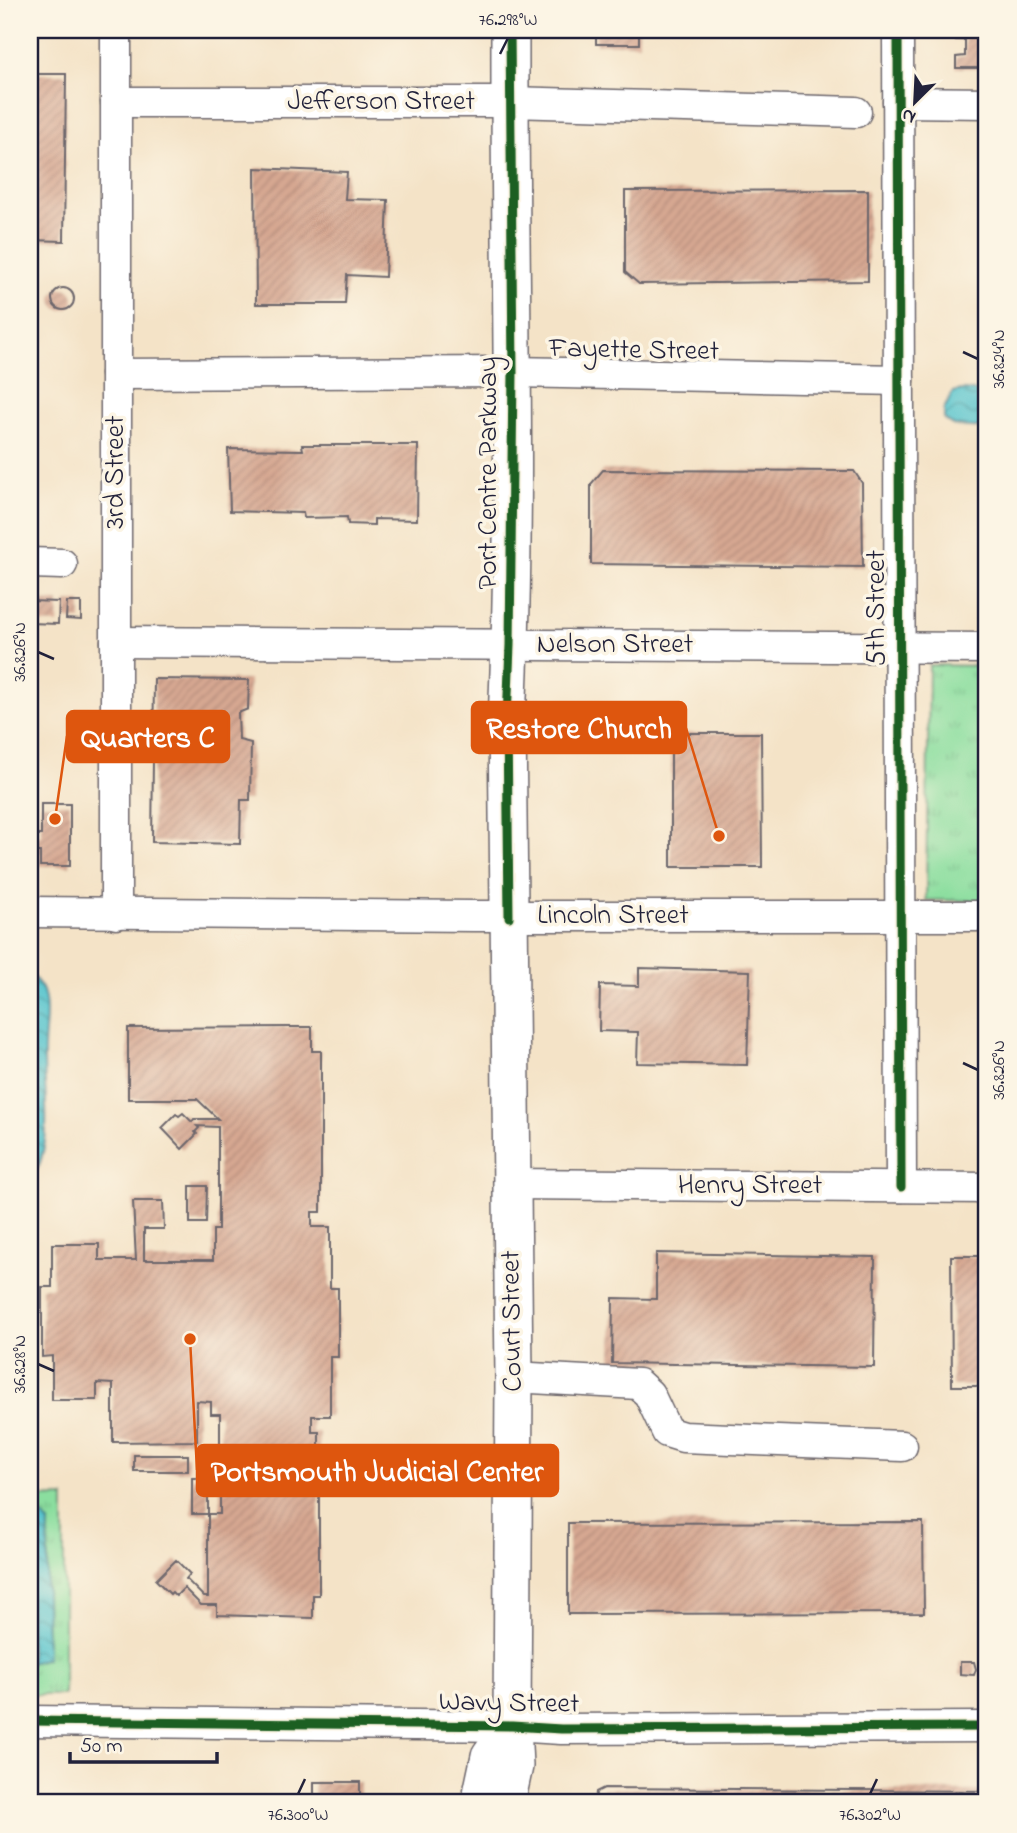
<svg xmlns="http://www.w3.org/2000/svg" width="1017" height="1833" font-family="'Indie Flower',sans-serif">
<defs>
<pattern id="grass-tufts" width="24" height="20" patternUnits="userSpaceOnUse" patternTransform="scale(1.75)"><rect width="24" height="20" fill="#8bde9f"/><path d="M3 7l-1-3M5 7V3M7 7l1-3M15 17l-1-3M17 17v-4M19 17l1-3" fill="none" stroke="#78be8a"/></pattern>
<pattern id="water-waves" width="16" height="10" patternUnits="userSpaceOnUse" patternTransform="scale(1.75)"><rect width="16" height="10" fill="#58c5ce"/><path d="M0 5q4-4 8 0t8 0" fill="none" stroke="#48a0a8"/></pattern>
<pattern id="building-hatch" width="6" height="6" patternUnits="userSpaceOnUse" patternTransform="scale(1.75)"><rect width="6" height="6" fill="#d6a791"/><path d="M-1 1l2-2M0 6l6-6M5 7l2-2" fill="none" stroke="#b78f7e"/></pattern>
</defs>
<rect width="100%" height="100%" fill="#fcf5e5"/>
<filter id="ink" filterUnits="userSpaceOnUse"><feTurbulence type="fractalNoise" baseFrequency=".0143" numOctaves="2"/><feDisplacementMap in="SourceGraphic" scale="14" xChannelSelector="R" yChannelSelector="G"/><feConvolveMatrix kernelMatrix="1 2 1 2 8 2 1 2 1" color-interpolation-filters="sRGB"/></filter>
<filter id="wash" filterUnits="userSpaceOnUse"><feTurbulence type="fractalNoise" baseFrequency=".00686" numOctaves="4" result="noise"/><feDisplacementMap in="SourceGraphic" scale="28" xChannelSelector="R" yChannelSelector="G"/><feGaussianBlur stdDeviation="1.57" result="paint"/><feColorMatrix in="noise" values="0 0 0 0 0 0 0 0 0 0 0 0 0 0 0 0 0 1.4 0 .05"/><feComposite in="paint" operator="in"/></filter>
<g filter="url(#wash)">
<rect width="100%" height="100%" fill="#f4e3c7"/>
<!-- grass -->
<g fill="url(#grass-tufts)" stroke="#56806d" stroke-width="2">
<polygon points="929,665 987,666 987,901 926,900"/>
<polygon points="64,1497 64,1695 30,1695 30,1663 47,1658 46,1595 49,1523 43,1516 30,1515 30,1498"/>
</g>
<!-- water -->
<g fill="url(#water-waves)" stroke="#3d7484" stroke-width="2">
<polygon points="963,390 987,393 987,428 955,426 944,419 944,409 953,392"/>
<path d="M30,974C34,978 41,985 43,991C49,1010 44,1030 44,1050C43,1091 56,1146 30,1182Z"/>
<polygon points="30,1515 43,1516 49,1523 46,1595 47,1658 30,1663"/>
</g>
<g id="blocks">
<!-- building -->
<g fill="url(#building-hatch)">
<rect x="596" y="30" width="43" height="14"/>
<polygon points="953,30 987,30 987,58 983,58 983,68 956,68 956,57 965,56 965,40 953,40"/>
<polygon points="30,74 66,74 64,241 30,240"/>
<polygon points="255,168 347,172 345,199 388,200 385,277 347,275 345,304 256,304"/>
<polygon points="868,190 868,281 639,284 625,272 625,191"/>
<circle cx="63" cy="299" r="11"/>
<polygon points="302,445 418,445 417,520 374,519 374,525 348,524 347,517 304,518 303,513 230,511 228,449 303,450"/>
<polygon points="603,470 854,471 862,483 863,567 591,564 591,484"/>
<polygon points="30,601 59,602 58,624 30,623"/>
<polygon points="67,602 81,602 81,620 66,619"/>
<polygon points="154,679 249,680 248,709 238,713 239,740 251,743 250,800 241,800 240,844 152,842"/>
<polygon points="671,733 761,733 762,867 671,867"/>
<polygon points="41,804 70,804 70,866 40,866 40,852 30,852 30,835 41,835"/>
<polygon points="639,968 750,971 747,1065 637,1063 638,1032 599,1031 600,985 639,986"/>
<polygon points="291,1027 312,1027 312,1051 321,1051 321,1212 312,1212 312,1227 330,1227 330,1288 338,1288 338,1357 330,1357 330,1416 312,1416 312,1432 319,1432 319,1595 313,1595 313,1618 217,1615 217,1605 201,1605 184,1588 176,1596 172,1592 170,1594 156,1580 176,1560 190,1574 186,1579 204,1597 208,1597 208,1514 220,1514 220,1414 211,1414 211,1402 197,1401 197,1441 113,1442 113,1384 97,1383 97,1400 52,1400 52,1356 42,1357 42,1287 52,1287 52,1244 99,1244 99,1260 136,1260 133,1201 163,1201 164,1229 144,1229 144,1260 213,1260 213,1230 218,1230 218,1127 197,1126 199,1128 195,1132 197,1134 182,1149 162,1128 176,1114 179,1116 183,1113 192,1122 194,1119 218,1119 197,1099 128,1099 128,1028"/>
<polygon points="190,1186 207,1186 206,1223 190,1223"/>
<polygon points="656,1253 875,1257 874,1367 612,1363 613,1298 656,1299"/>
<polygon points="951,1256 987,1256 987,1386 952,1386"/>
<rect x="134" y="1455" width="54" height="16"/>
<rect x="192" y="1478" width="16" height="36"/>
<polygon points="923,1522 924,1613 568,1614 568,1523"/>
<polygon points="960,1662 974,1662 976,1669 974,1675 960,1674"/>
<rect x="314" y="1782" width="46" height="21"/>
<polygon points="604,1788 987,1791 987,1803 595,1803 596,1792"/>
<rect x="138" y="1798" width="29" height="5"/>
</g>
</g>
</g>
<g filter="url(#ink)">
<use href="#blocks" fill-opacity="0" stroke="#6c666c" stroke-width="2"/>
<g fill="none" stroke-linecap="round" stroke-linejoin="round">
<!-- minor casing -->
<g stroke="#6c666c" stroke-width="33">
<g id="minor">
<polyline points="116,30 116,914"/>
<polyline points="898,30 901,1187"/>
<polyline points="116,102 510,102 856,112"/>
<polyline points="898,102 987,103"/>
<polyline points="116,374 513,372 899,380"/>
<polyline points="30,563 62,564"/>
<polyline points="116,642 987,648"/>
<polyline points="30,912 474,916 987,916"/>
<polyline points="512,1184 987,1188"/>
<polyline points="514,1377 638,1384 649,1394 667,1432 683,1437 902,1446"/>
<polyline points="30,1721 512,1726 561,1729 987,1727"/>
</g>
</g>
<!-- major casing -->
<g stroke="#6c666c" stroke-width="40">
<g id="major">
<polyline points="480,1803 490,1756 495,1749"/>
<path d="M506,1803L514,1766L512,1726L514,1377L507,720C518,490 509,260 510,30"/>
</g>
</g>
<!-- minor -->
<use href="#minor" stroke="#fff" stroke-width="30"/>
<!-- major -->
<use href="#major" stroke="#fff" stroke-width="37"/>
<!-- cycleway casing -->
<g stroke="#fcf5e5" stroke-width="13">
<g id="cycleway">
<polyline points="898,30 901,1187"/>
<polyline points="509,917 507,720 510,645 513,372 510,30"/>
<polyline points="30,1721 512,1726 561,1729 987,1727"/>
</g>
</g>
<!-- cycleway -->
<use href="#cycleway" stroke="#1b5e20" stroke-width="9"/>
</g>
</g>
<!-- ticks -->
<path fill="none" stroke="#22223b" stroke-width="2.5" d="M500,54L508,38M963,352L978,359M38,652L54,659M963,1063L978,1070M38,1364L54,1371M298,1794L305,1779M870,1794L877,1779"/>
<g text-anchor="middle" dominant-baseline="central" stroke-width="7" stroke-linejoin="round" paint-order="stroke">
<!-- street labels -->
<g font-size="28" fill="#22223b" stroke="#fcf5e5">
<text x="381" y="102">Jefferson Street</text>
<text transform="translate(634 351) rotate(1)">Fayette Street</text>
<text transform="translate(116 472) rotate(-90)">3rd Street</text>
<text transform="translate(489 473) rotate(-90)">Port Centre Parkway</text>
<text transform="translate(877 608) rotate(-90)">5th Street</text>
<text x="615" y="645">Nelson Street</text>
<text x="613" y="916">Lincoln Street</text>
<text x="750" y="1186">Henry Street</text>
<text transform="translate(513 1321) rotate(-91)">Court Street</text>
<text transform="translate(509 1704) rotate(1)">Wavy Street</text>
</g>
</g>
<!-- callouts -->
<path fill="none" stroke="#de560e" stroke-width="2.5" d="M719 836L686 728M55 819L67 736M190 1339L197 1470"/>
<g fill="#de560e" stroke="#fcf5e5" stroke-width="2.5">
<circle cx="719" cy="836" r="7"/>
<circle cx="55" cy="819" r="7"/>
<circle cx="190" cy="1339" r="7"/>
</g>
<g fill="#de560e" stroke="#de560e" stroke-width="2.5">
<rect x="472" y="702" width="214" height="51" rx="7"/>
<rect x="67" y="711" width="162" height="51" rx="7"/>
<rect x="197" y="1445" width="361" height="51" rx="7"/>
</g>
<g font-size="30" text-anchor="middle" font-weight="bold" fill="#fff">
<text x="579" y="738">Restore Church</text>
<text x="148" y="747">Quarters C</text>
<text x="377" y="1481">Portsmouth Judicial Center</text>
</g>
<!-- margin -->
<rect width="1017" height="1833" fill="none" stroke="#fcf5e5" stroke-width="77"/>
<!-- north arrow -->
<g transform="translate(915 102) rotate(204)" stroke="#fcf5e5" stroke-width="5" paint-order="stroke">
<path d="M0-5L12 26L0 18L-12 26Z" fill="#22223b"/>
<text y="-10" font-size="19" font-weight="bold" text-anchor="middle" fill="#22223b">N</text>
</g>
<!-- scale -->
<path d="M70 1752v10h147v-10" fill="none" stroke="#22223b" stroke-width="3.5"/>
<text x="80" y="1752" font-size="21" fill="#22223b" stroke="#fcf5e5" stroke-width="5" paint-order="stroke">50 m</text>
<rect x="38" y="38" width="940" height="1756" fill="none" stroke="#22223b" stroke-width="2.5"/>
<g font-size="18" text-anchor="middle" fill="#22223b">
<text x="508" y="25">76.298°W</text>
<text transform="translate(998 359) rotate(-90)" y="6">36.824°N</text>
<text transform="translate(19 652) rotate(-90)" y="6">36.826°N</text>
<text transform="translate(998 1070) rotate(-90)" y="6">36.826°N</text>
<text transform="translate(19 1364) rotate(-90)" y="6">36.828°N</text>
<text x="298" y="1820">76.300°W</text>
<text x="870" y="1820">76.302°W</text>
</g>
</svg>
